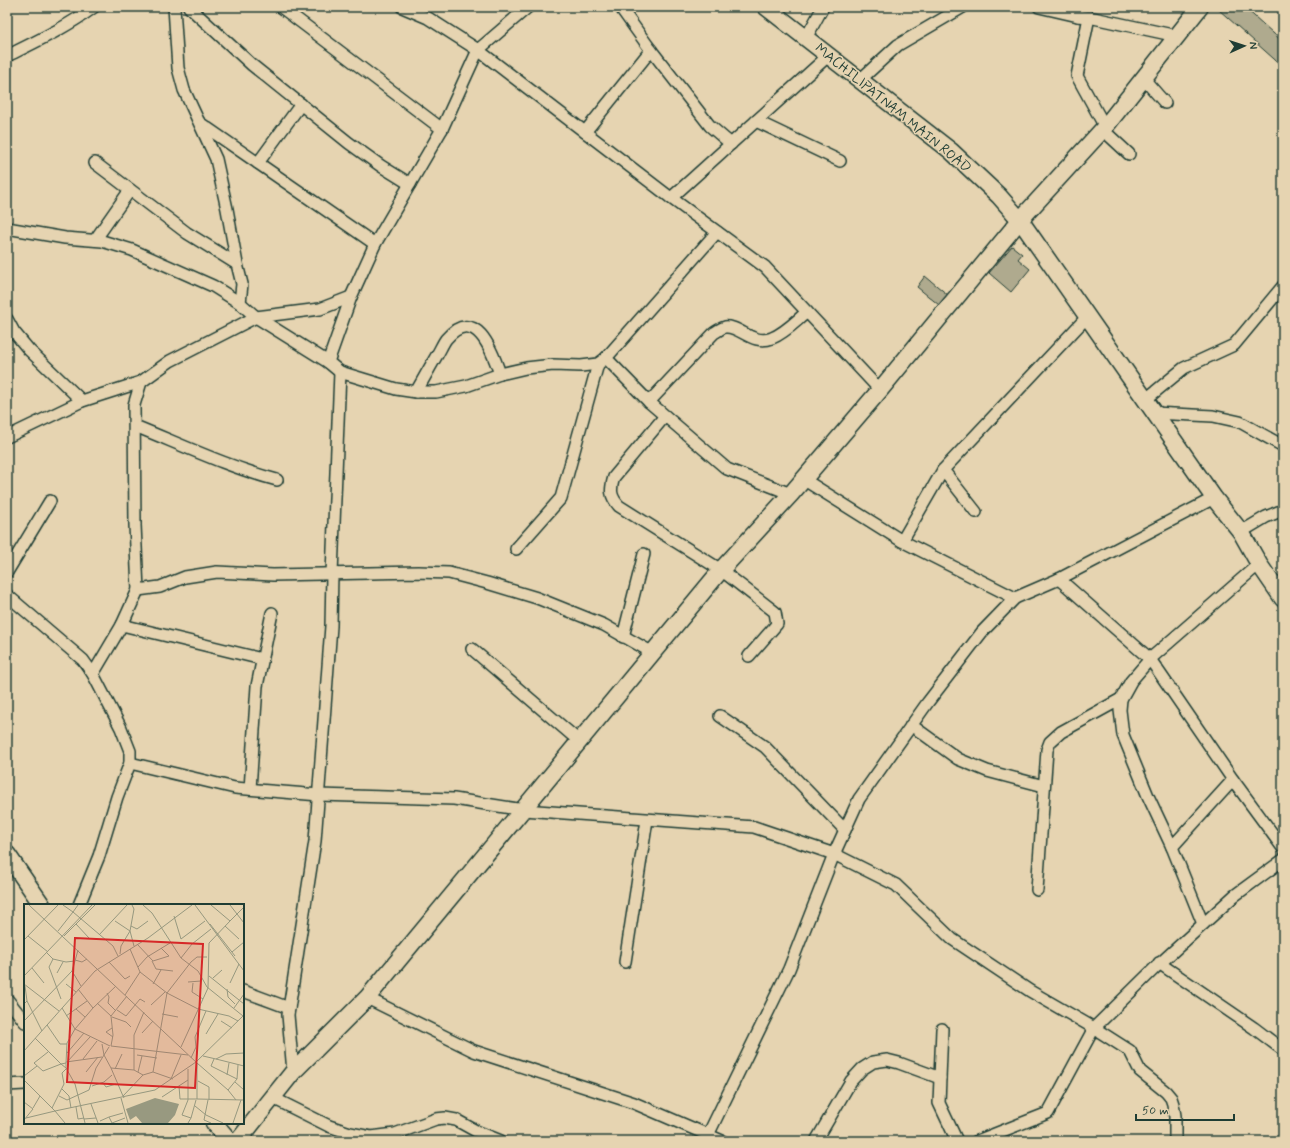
<svg xmlns="http://www.w3.org/2000/svg" width="1290" height="1148" font-family="Mynerve,sans-serif">
<rect width="100%" height="100%" fill="#e6d4b1"/>
<filter id="ink" filterUnits="userSpaceOnUse"><feTurbulence type="fractalNoise" baseFrequency=".025" numOctaves="2"/><feDisplacementMap in="SourceGraphic" scale="8" xChannelSelector="R" yChannelSelector="G"/><feConvolveMatrix kernelMatrix="1 2 1 2 8 2 1 2 1" color-interpolation-filters="sRGB"/></filter>
<g filter="url(#ink)">
<!-- building -->
<g fill="#afaa8e" stroke="#1f3d34">
<polygon points="1219,7 1244,7 1283,42 1283,67 1218,9"/>
<polygon points="1012,246 1022,254 1018,259 1030,269 1011,292 989,273"/>
<polygon points="925,276 948,295 939,305 917,287"/>
</g>
<g fill="none" stroke-linecap="round" stroke-linejoin="round">
<!-- street casing -->
<g stroke="#1f3d34" stroke-width="14">
<g id="street">
<polyline points="174,7 178,68 184,90 216,159 227,209 237,264 242,284 240,303"/>
<polyline points="189,7 252,65 349,143 381,166 410,184"/>
<polyline points="281,7 442,129"/>
<polyline points="528,7 478,50 671,198"/>
<polyline points="620,7 648,46 710,126 731,144"/>
<polyline points="1039,7 1078,16"/>
<polyline points="1076,7 1078,16 1089,17 1177,36"/>
<polyline points="1089,17 1077,76 1105,127"/>
<polyline points="806,38 823,7"/>
<path d="M7,56C37,41 67,27 94,7"/>
<polyline points="828,56 671,198 765,267 880,390"/>
<polyline points="1143,78 1165,103"/>
<polyline points="860,80 898,45 963,7"/>
<polyline points="756,121 840,161"/>
<polyline points="200,123 375,244"/>
<polyline points="1102,129 1129,154"/>
<polyline points="585,132 651,50"/>
<polyline points="95,163 187,233 237,264"/>
<polyline points="258,163 301,104"/>
<polyline points="7,228 65,238 102,241 132,250 213,286 240,303 256,317 170,361 141,382 134,405 135,525 138,590 160,587 185,577 217,572 273,575 418,572 449,573 487,583 537,598 604,625 653,653"/>
<polyline points="717,232 606,358 649,402 727,469 791,494"/>
<polyline points="95,240 130,190"/>
<polyline points="7,319 14,332 29,350 82,401"/>
<polyline points="328,362 256,317 320,309 351,297"/>
<polyline points="340,372 328,362 351,297 375,244 442,129 478,50 428,18 402,7"/>
<path d="M416,392C423,380 430,367 437,355C440,350 443,343 446,339C475,305 492,350 500,374"/>
<polyline points="1145,400 1184,368 1234,345 1283,286"/>
<path d="M649,402L714,333C718,331 721,328 725,327C739,325 753,346 772,338C785,333 796,321 807,312"/>
<polyline points="1154,413 1213,416 1240,422 1283,446"/>
<path d="M665,416L614,477C610,490 610,496 619,506L721,570L775,612L777,624L749,656"/>
<path d="M135,426C182,445 228,467 277,480"/>
<polyline points="7,437 82,401 141,382"/>
<polyline points="803,479 902,541 1015,598"/>
<polyline points="976,512 943,470 1087,317"/>
<polyline points="1241,532 1266,517 1283,510"/>
<polyline points="902,541 943,470"/>
<polyline points="516,549 561,498 598,364"/>
<polyline points="7,572 50,501"/>
<polyline points="1059,579 1150,659 1233,780 1283,848"/>
<polyline points="7,595 83,660 93,674"/>
<polyline points="122,625 262,659"/>
<polyline points="623,637 644,554"/>
<polyline points="472,649 579,741"/>
<polyline points="720,716 765,747 845,830"/>
<polyline points="911,725 958,759 987,771 1044,786"/>
<polyline points="130,763 235,788 319,795 454,799 524,810 754,827 834,854 859,799 928,702 982,632 1015,598 1059,579 1214,498"/>
<polyline points="1233,780 1172,847 1148,796 1123,735 1120,710 1121,699 1131,681 1150,659 1259,564"/>
<polyline points="250,789 257,686 272,613"/>
<polyline points="1172,847 1203,924"/>
<polyline points="1037,890 1047,750 1050,742 1061,732 1121,699"/>
<polyline points="79,905 99,856 117,797 130,763 130,751 121,728 93,674 122,625 138,590"/>
<polyline points="625,962 647,820"/>
<polyline points="1159,963 1254,1028 1283,1050"/>
<polyline points="243,991 289,1008"/>
<polyline points="367,998 474,1051 634,1103 722,1141"/>
<polyline points="7,999 25,1022"/>
<polyline points="942,1029 939,1103 957,1141"/>
<polyline points="293,1072 288,1015 315,841 331,626 332,574 340,372 396,389 416,392 436,392 466,386 500,374 526,368 553,365 581,366 598,364 606,358"/>
<polyline points="7,1085 25,1084"/>
<polyline points="273,1098 329,1126 350,1133 371,1137 395,1134 436,1119 445,1118 456,1120 476,1131 501,1141"/>
<polyline points="707,1141 708,1135 789,969 834,854 896,885 952,939 1030,991 1094,1028 1130,1051 1140,1071 1166,1092 1171,1098 1173,1104 1175,1116 1175,1141"/>
<polyline points="816,1141 851,1081 862,1069 873,1062 887,1060 899,1063 940,1078"/>
<polyline points="977,1141 1048,1113 1094,1028 1155,968 1234,896 1283,860"/>
</g>
</g>
<!-- secondary casing -->
<g stroke="#1f3d34" stroke-width="19">
<g id="secondary">
<polyline points="766,7 951,151 999,196 1020,220 1214,498 1241,532 1259,564 1283,599"/>
<polyline points="7,854 42,905"/>
<polyline points="214,1123 230,1141"/>
<polyline points="238,1141 293,1072 367,998 721,570 791,494 880,390 1020,220 1105,127 1200,7"/>
</g>
</g>
<!-- street -->
<use href="#street" stroke="#e6d4b1" stroke-width="11"/>
<!-- secondary -->
<use href="#secondary" stroke="#e6d4b1" stroke-width="16"/>
</g>
</g>
<g text-anchor="middle" dominant-baseline="central" stroke-width="3" stroke-linejoin="round" paint-order="stroke">
<!-- street labels -->
<g font-size="14" fill="#1f3d34" stroke="#e6d4b1">
<text transform="translate(893 108) rotate(39)">MACHILIPATNAM MAIN ROAD</text>
</g>
</g>
<!-- overview -->
<g transform="translate(24 904)">
<rect width="220" height="220" fill="#e6d4b1"/>
<path d="M131,194L155,200L151,211L144,219H118L112,212L106,216L102,205Z" fill="#989980"/>
<path fill="none" stroke="#96987f" stroke-width="1" d="M5,1L173,159V195L220,196M39,1L49,8L54,1M119,1L128,9L157,54L174,67L183,83L219,112M171,1L220,67M187,1L206,17L220,3M206,1L220,19M150,12L157,35L181,17M91,17L106,27M52,20L65,34M186,20L211,52M107,22L113,25L124,17M201,22L215,35M34,27L49,8L89,42L94,52M106,27L110,5L108,1M75,31L103,1M4,32L24,48M40,32L71,1M0,36L34,1M113,40L129,57L145,52L137,44M106,45L116,68L143,89L129,168M208,48L220,38M23,49L29,55L42,58L51,57L54,46M96,50L97,42L106,27L110,42M183,53H173L167,58L143,89L174,105L205,112L214,117M157,54L168,40L187,25M29,55L25,63L37,95M51,56L58,58L63,55M128,57L132,65L149,67M85,58L101,75L106,72M114,63L123,53L146,39M8,64L20,79M48,67L57,82M33,69L39,58M0,72L68,1M185,72L220,100M189,74L198,66M164,78L177,77M169,79L168,88L179,95M206,79L215,60M0,80L35,107M42,80L52,88M129,80L137,66M1,82L3,97M54,85L69,104L92,82M203,85L204,93L211,100M83,89L85,93L84,99L92,107M101,91L116,68M73,99L87,112L103,92M0,100L3,97L18,127M127,101L141,88M38,104L51,125L69,104M210,104L220,90M52,105L61,113M93,106L102,112L116,95L121,98M138,110L154,113M42,112L63,97M87,112L89,131L87,142L164,151M88,113L102,118L107,123M0,117L48,67L51,57M197,117L208,124M23,121L36,140H43M88,124L82,128L89,133M118,129L129,117M182,130L194,110M11,134L37,160L42,159V164L37,160L19,167L10,159L24,148M78,140L80,151L85,143M157,143L184,84L185,39L206,17M0,147L71,67L124,34L168,1M43,149L60,129M113,151L133,154M179,152L192,155L202,150L220,149M167,154L172,143L171,133L182,107M59,155L73,137M190,155L187,162L213,175M192,155L220,162M42,158L78,153M43,158L66,133M42,159L43,139L51,125L86,142M173,159L204,186L213,175L214,161M42,164L51,180L61,219M87,164L99,192M91,165L98,150M164,165V196L158,211L167,214L164,219M110,166L119,171L129,168L149,175M62,168L74,153M114,168L118,152M203,171L205,159M0,172L13,162M147,175L157,151M0,176L31,207L131,186L172,158L220,111M174,177L185,183V196M211,178L220,186M79,179L82,183L92,180M68,182L80,178L88,171M155,182L156,195H173M38,185L45,192L47,204M204,186L212,196M35,192L43,196L65,186L72,164L80,151L87,164L110,166V131L120,108M138,193L164,176M97,194L104,219M100,194L99,192L119,171M184,196L180,216L187,219M67,200L74,219M171,202L182,211M52,203L54,215L60,214M9,204L16,192M28,204L40,180L38,169L43,164M182,211L199,219M85,213L99,209M2,214L31,207L41,219M167,214L172,196M60,215L72,214M0,216L9,205L0,198M76,217L85,213L88,219L101,214M209,219L217,196"/>
<path fill="#d62828" fill-opacity="0.15" stroke="#d62828" stroke-width="2" d="M51,34L179,40L171,184L43,178Z"/>
<rect width="220" height="220" fill="none" stroke="#1f3d34" stroke-width="2"/>
</g>
<!-- margin -->
<rect width="1290" height="1148" fill="none" stroke="#e6d4b1" stroke-width="24"/>
<rect x="12" y="12" width="1266" height="1124" fill="none" stroke="#1f3d34" stroke-width="1.5" filter="url(#ink)"/>
<!-- north arrow -->
<g transform="translate(1244 46) rotate(87)" stroke="#e6d4b1" stroke-width="3" paint-order="stroke">
<path d="M0-3L7 15L0 10L-7 15Z" fill="#1f3d34"/>
<text y="-6" font-size="11" font-weight="bold" text-anchor="middle" fill="#1f3d34">N</text>
</g>
<!-- scale -->
<path d="M1136 1114v6h98v-6" fill="none" stroke="#1f3d34" stroke-width="2"/>
<text x="1142" y="1114" font-size="12" fill="#1f3d34" stroke="#e6d4b1" stroke-width="3" paint-order="stroke">50 m</text>
</svg>
